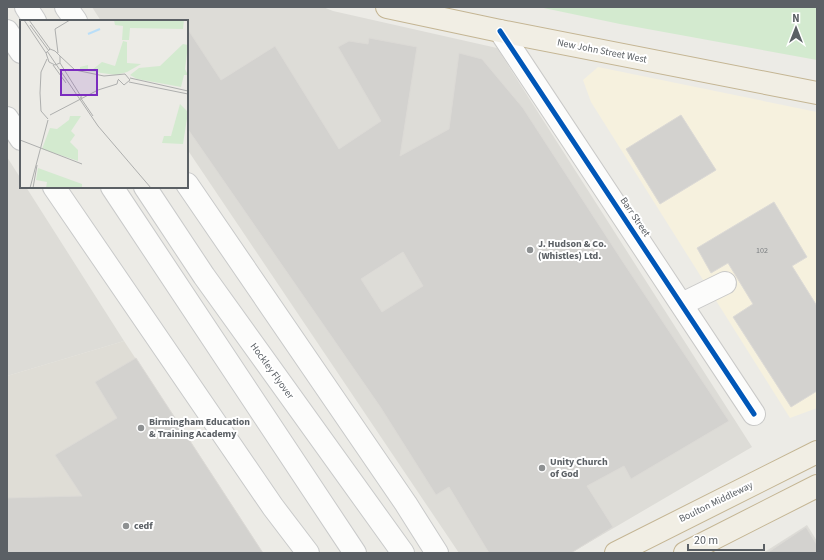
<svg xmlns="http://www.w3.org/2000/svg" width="824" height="560" font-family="'Source Sans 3',sans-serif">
<rect width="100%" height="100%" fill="#ecebe6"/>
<!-- commercial -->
<polygon fill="#f6f1de" points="598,67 817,112 817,408 790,418 591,102 583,80"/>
<!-- industrial -->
<g fill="#dddcd7">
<polygon points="92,7 323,7 333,11 497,48 752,447 571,553 459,553 187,149 187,21 101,21"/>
<polygon points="7,157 21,179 21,187 26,187 124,341 7,376"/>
<polygon points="807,525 817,541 817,553 763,553"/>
</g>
<!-- education -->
<polygon fill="#dfddd6" points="124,341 196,450 263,553 7,553 7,376"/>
<!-- green -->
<polygon fill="#d3eacf" points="539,7 817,7 817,60 620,24"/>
<!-- building -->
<g fill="#d3d2cf" stroke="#dcdad6" fill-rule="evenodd">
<path d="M187,28L221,80L275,46L339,149L381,121L338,47L349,41L368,44L369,38L417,47L400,156L449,129L459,53L482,59L523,108L625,265L729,421L631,479L624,466L587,486L613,527L571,553H489L449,487L436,495L381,408L187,128ZM403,252L423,286L382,312L361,279Z"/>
<polygon points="681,115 716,170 660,204 626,149"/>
<polygon points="774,202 807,257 792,266 817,306 817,391 791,407 733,317 753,304 728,263 711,273 697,248"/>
<polygon points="136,358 263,553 7,553 7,498 82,496 55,455 117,418 95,382"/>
<polygon points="806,527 817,545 817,553 767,553"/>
</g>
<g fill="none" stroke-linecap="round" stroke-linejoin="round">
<!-- minor casing -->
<g stroke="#c9c9c8" stroke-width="24">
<g id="minor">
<polyline points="500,31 754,414"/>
<polyline points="682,304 725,283"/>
</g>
</g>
<!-- secondary casing -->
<g stroke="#c9caca" stroke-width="24">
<g id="secondary">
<polyline points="26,7 35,21"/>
<polyline points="66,7 76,21"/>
<polyline points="7,31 21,52"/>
<polyline points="7,118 21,139"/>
<polyline points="187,184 406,504 437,553"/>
<polyline points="54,187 273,507 308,553"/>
<polyline points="112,187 355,553"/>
<polyline points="145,187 204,276 403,553"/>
</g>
</g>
<!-- trunk casing -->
<g stroke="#c4b593" stroke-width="24">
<g id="trunk">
<polyline points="387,7 500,31 817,93"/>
<polyline points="616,553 817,452"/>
<polyline points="685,553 817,486"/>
</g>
</g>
<!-- minor -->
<use href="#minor" stroke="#fcfcfb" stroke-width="22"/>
<!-- secondary -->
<use href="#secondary" stroke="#fcfcfb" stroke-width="22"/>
<!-- trunk -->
<use href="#trunk" stroke="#f1eee4" stroke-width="22"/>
<!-- cycleway casing -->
<g stroke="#fff" stroke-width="8">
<polyline id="cycleway" points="500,31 754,414"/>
</g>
<!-- cycleway -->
<use href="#cycleway" stroke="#0057b8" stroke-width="5"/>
</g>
<!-- markers -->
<g fill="#8e9192" stroke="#fff" stroke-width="1.5">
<circle cx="530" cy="250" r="4"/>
<circle cx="141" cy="428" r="4"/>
<circle cx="542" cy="468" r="4"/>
<circle cx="126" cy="526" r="4"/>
</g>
<g text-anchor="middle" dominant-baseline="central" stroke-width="4" stroke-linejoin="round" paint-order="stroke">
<!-- number labels -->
<g font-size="8" fill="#7a7e80">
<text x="762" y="250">102</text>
</g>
<!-- street labels -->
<g font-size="10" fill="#5b6065" stroke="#fff">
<text transform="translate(602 51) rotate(11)">New John Street West</text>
<text transform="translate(635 217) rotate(56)">Barr Street</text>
<text transform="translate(272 371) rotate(54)">Hockley Flyover</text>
<text transform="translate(716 502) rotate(-26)">Boulton Middleway</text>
</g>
<!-- poi labels -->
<g font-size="10" font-weight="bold" fill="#5b6065" stroke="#fff" text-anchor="start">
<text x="538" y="244">J. Hudson &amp; Co.<tspan x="538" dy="12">(Whistles) Ltd.</tspan></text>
<text x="149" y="422">Birmingham Education<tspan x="149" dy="12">&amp; Training Academy</tspan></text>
<text x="550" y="462">Unity Church<tspan x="550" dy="12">of God</tspan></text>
<text x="134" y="526">cedf</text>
</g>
</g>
<!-- overview -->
<g transform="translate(20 20)">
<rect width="168" height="168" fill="#ecebe6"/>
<path d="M94,0H164L163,9L110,8L109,20H102L103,6L95,5ZM103,21L107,22V43L121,44L107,52L96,55L60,50V47L68,45V49L72,50L82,42L95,46ZM163,24L168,25L165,49L168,55H164L161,67L117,59L110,55L119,48L140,46ZM160,84L168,92L163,124L142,123L144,116H151ZM50,96H61L51,111L55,115L50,122L58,130V141L22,129L30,108L37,109L49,100ZM18,148L62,164V168H26L27,162L16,160Z" fill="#d3eacf"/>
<path fill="none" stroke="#b9def8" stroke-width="2" d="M68,14L80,9"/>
<path fill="none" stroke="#aeafae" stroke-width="1" d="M4,0L26,33L29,42L35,45L40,43V36L35,31L30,29L26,33M9,0L30,29M10,5L29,31M27,31L78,106L131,168M38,33L35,9L50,0M40,36L55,50L84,56L105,54L110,60L104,65L98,59M27,39L21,52L20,73L21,91L28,99M40,43L62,78M33,45L46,63M110,58L168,71M109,62L168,74M60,77L73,96M30,95L78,70L97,64L98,60M0,120L62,144M10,168L28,100M13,168L17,145"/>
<path fill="#7b2cbf" fill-opacity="0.15" stroke="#7b2cbf" stroke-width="2" d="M41,50H77V75H41Z"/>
<rect width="168" height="168" fill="none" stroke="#5b6065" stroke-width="2"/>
</g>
<!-- border -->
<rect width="824" height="560" fill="none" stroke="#5b6065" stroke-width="16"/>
<!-- north arrow -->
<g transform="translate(796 28)" stroke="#ffffff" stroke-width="3" paint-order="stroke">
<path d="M0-3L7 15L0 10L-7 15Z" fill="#5b6065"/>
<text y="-6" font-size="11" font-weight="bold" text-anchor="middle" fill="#5b6065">N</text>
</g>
<!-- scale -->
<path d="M688 544v6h76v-6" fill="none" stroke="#5b6065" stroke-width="2"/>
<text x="694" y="544" font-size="12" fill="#5b6065" stroke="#ffffff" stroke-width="3" paint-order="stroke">20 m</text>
</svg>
